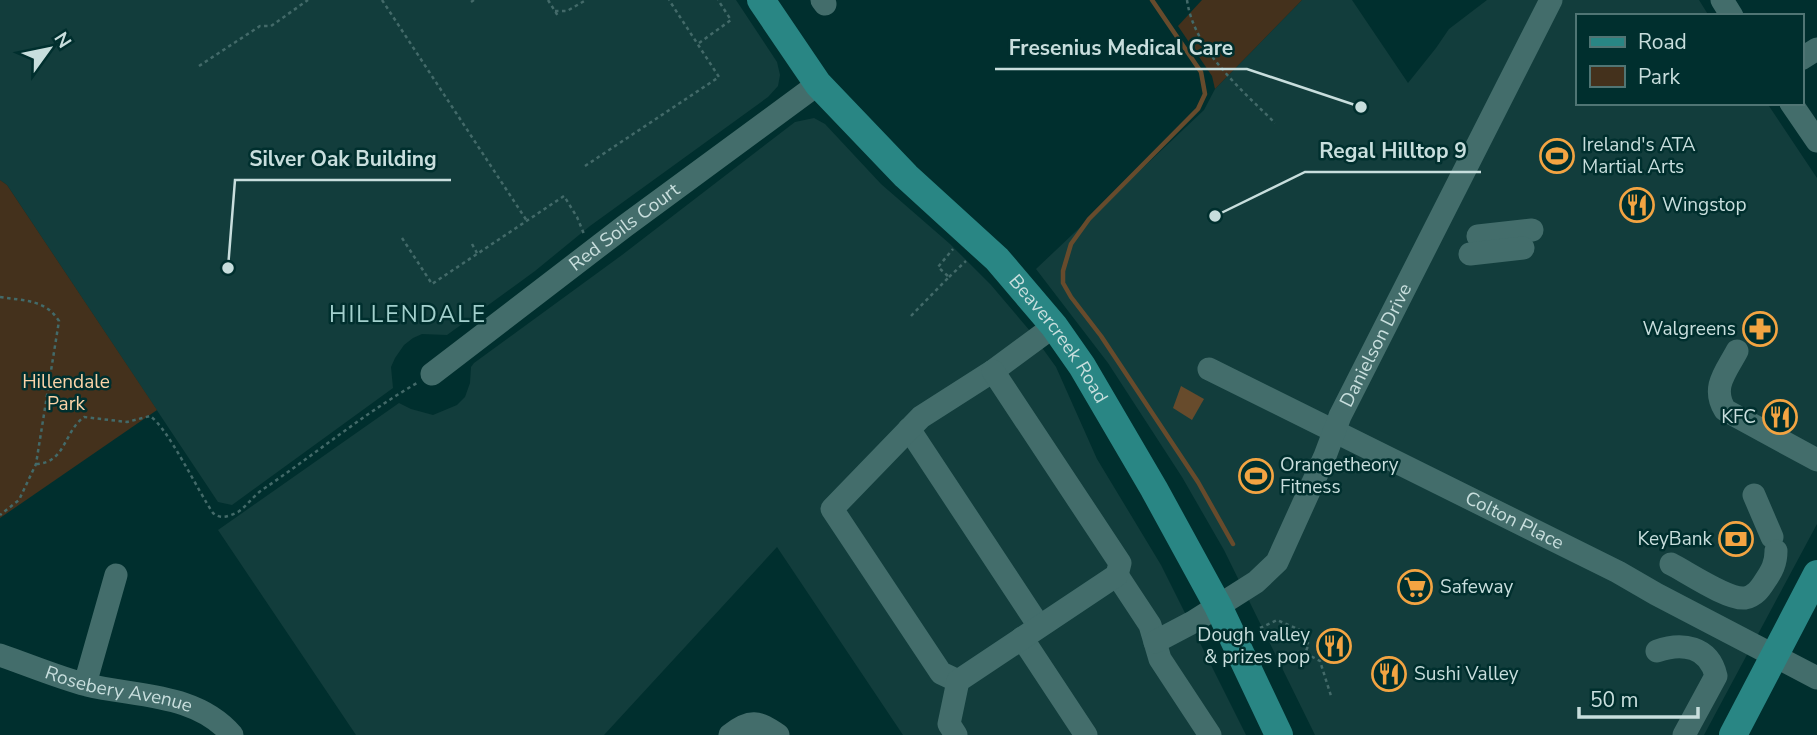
<svg xmlns="http://www.w3.org/2000/svg" width="1817" height="735" font-family="'Nunito Sans',sans-serif">
<rect width="100%" height="100%" fill="#002f2e"/>
<!-- built -->
<g fill="#123d3c">
<polygon points="0,0 736,0 777,62 780,75 778,86 768,97 590,226 535,271 447,335 422,334 413,338 404,345 395,358 391,367 393,388 232,505 218,502 7,185 0,180"/>
<polygon points="1302,0 1352,0 1408,83 1436,48 1449,29 1487,0 1699,0 1709,16 1577,16 1577,103 1767,103 1817,178 1817,524 1704,735 1315,735 1224,550 1182,477 1108,363 1036,269 1204,110 1215,89"/>
<polygon points="814,118 825,124 881,184 950,244 991,285 1030,331 1056,367 1097,459 1161,565 1246,735 903,735 777,547 604,735 356,735 218,530 399,403 411,409 433,415 457,405 465,397 470,383 471,367 474,363 622,255 795,122"/>
</g>
<!-- green -->
<g fill="#44311c">
<polygon points="1202,0 1302,0 1215,89 1212,76 1178,26"/>
<polygon points="0,180 7,185 157,410 0,518"/>
</g>
<!-- forest -->
<polygon fill="#674b2c" points="1181,386 1204,399 1192,420 1173,408"/>
<g fill="none" stroke-linecap="round" stroke-linejoin="round">
<!-- stream -->
<polyline stroke="#674b2c" stroke-width="4.5" points="1152,0 1201,72 1205,94 1198,109 1089,219 1071,244 1063,271 1063,283 1071,297 1101,336 1198,482 1233,544"/>
<!-- path -->
<g stroke="#436a69" stroke-width="2.5" stroke-dasharray="3.5 3.5" stroke-linecap="butt">
<polyline points="382,0 527,221"/>
<polyline points="548,0 558,16"/>
<path d="M1187,0C1194,50 1241,89 1275,123"/>
<polyline points="471,2 474,0"/>
<polyline points="555,11 567,11 586,0"/>
<polyline points="699,43 731,20 718,0"/>
<polyline points="199,66 260,26 271,26 308,0"/>
<polyline points="585,166 719,77 669,0"/>
<polyline points="402,238 432,284 564,196 577,217 584,234"/>
<polyline points="472,244 477,253"/>
<polyline points="949,277 966,261"/>
<path d="M0,297C24,301 45,299 59,321L36,464L19,500L0,515"/>
<polyline points="911,316 949,277 938,267 953,249"/>
<path d="M36,464C66,463 64,431 84,417L127,422L150,416C168,428 198,491 213,513C221,520 229,516 238,512C247,506 253,496 262,490C314,455 362,415 417,383"/>
<polyline points="1260,628 1277,620 1307,633 1303,640 1309,644 1305,653 1320,661 1331,696"/>
</g>
<!-- minor -->
<g stroke="#436d6b" stroke-width="23">
<polyline points="822,0 825,4"/>
<polyline points="1722,0 1732,16"/>
<polyline points="1801,59 1817,49"/>
<polyline points="1791,103 1817,141"/>
<polyline points="1478,236 1532,230"/>
<polyline points="1470,254 1523,248"/>
<path d="M1737,351C1726,372 1711,387 1725,410L1817,460"/>
<path id="s1" d="M1209,369L1618,572L1656,594L1817,678"/>
<path id="s2" d="M432,374L625,226L818,84"/>
<polyline points="909,429 1039,626"/>
<polyline points="1754,495 1772,537"/>
<path d="M1671,564C1687,572 1728,600 1745,598C1755,596 1760,589 1765,581C1772,571 1776,563 1776,551"/>
<polyline points="1117,575 1150,625 1160,659 1210,735"/>
<polyline points="1022,638 1086,735"/>
<path id="s3" d="M1155,642L1193,622L1256,582L1277,562L1325,456L1340,416L1551,0"/>
<path d="M1657,651C1682,642 1709,646 1716,676L1684,735"/>
<path id="s4" d="M0,655C29,665 57,677 87,685C137,697 196,693 232,735"/>
<polyline points="958,681 941,673 832,509 921,417 993,371 1054,326"/>
<polyline points="85,684 116,575"/>
<path d="M730,735C750,719 758,721 778,735"/>
<polyline points="956,735 949,724 958,681 1117,575 1120,563 993,371"/>
</g>
<!-- major -->
<g stroke="#298684" stroke-width="28">
<path id="s5" d="M761,0L818,84L906,176L997,259L1054,326L1082,366L1154,489L1218,606L1279,735"/>
<polyline points="1733,735 1817,574"/>
</g>
</g>
<!-- icons -->
<defs>
<g id="stadium-ring" transform="scale(1.75)"><circle r="9.5" fill="#002f2e" stroke="#f3a442" stroke-width="1.5"/><path d="M0-5a6.5 5 0 1 0 0 10a6.5 5 0 1 0 0-10ZM-3.5-1.8h7v3.6h-7Z" fill="#f3a442"/></g>
<g id="restaurant-ring" transform="scale(1.75)"><circle r="9.5" fill="#002f2e" stroke="#f3a442" stroke-width="1.5"/><path d="M-5-6h1v4h1v-4h1v4h1v-4h1v5L-1.5 .5V6h-2V.5L-5-1ZM5-6V6H3V1.5H1.5Q1.5-4 5-6Z" fill="#f3a442"/></g>
<g id="pharmacy-ring" transform="scale(1.75)"><circle r="9.5" fill="#002f2e" stroke="#f3a442" stroke-width="1.5"/><path d="M-2-6h4v4h4v4h-4v4h-4v-4h-4v-4h4Z" fill="#f3a442"/></g>
<g id="bank-ring" transform="scale(1.75)"><circle r="9.5" fill="#002f2e" stroke="#f3a442" stroke-width="1.5"/><path d="M-6-4H6V4H-6ZM0-2.3a2.3 2.3 0 1 0 0 4.6a2.3 2.3 0 1 0 0-4.6Z" fill="#f3a442"/></g>
<g id="supermarket-ring" transform="scale(1.75)"><circle r="9.5" fill="#002f2e" stroke="#f3a442" stroke-width="1.5"/><path d="M-6-5.5h2.5l.6 2H6L4.5 2H-2.5L-4.4-4H-6ZM-1.5 3.2a1.3 1.3 0 1 0 .1 0ZM3 3.2a1.3 1.3 0 1 0 .1 0Z" fill="#f3a442"/></g>
</defs>
<g fill-rule="evenodd">
<use href="#stadium-ring" x="1557" y="156"/>
<use href="#restaurant-ring" x="1637" y="205"/>
<use href="#pharmacy-ring" x="1760" y="329"/>
<use href="#restaurant-ring" x="1780" y="417"/>
<use href="#stadium-ring" x="1256" y="476"/>
<use href="#bank-ring" x="1736" y="539"/>
<use href="#supermarket-ring" x="1415" y="587"/>
<use href="#restaurant-ring" x="1334" y="646"/>
<use href="#restaurant-ring" x="1389" y="674"/>
</g>
<g text-anchor="middle" dominant-baseline="central" stroke-width="5" stroke-linejoin="round" paint-order="stroke">
<!-- poi labels -->
<g font-size="19" fill="#c8dedd" stroke="#002f2e" text-anchor="start">
<text x="1582" y="145">Ireland's ATA<tspan x="1582" dy="22">Martial Arts</tspan></text>
<text x="1662" y="205">Wingstop</text>
<text x="1736" y="329" text-anchor="end">Walgreens</text>
<text x="1756" y="417" text-anchor="end">KFC</text>
<text x="1280" y="465">Orangetheory<tspan x="1280" dy="22">Fitness</tspan></text>
<text x="1712" y="539" text-anchor="end">KeyBank</text>
<text x="1440" y="587">Safeway</text>
<text x="1310" y="635" text-anchor="end">Dough valley<tspan x="1310" dy="22">&amp; prizes pop</tspan></text>
<text x="1414" y="674">Sushi Valley</text>
</g>
<!-- street labels -->
<g font-size="19" fill="#c8dedd" stroke="#002f2e">
<text stroke="none"><textPath href="#s2" startOffset="242">Red Soils Court</textPath></text>
<text stroke="none"><textPath href="#s5" startOffset="453">Beavercreek Road</textPath></text>
<text stroke="none"><textPath href="#s3" startOffset="385">Danielson Drive</textPath></text>
<text stroke="none"><textPath href="#s1" startOffset="341">Colton Place</textPath></text>
<text stroke="none"><textPath href="#s4" startOffset="124">Rosebery Avenue</textPath></text>
</g>
<!-- park labels -->
<g font-size="19" fill="#fbd3a8" stroke="#002f2e">
<text x="66" y="382">Hillendale<tspan x="66" dy="22">Park</tspan></text>
</g>
<!-- quarter labels -->
<g font-size="23" letter-spacing="2" fill="#a3d0cd" stroke="#002f2e">
<text x="408" y="314">HILLENDALE</text>
</g>
</g>
<!-- callouts -->
<path fill="none" stroke="#c8dedd" stroke-width="2.5" d="M1361 107L1247 69H995M1215 216L1305 172H1481M228 268L235 180H451"/>
<g fill="#c8dedd" stroke="#002f2e" stroke-width="2.5">
<circle cx="1361" cy="107" r="7"/>
<circle cx="1215" cy="216" r="7"/>
<circle cx="228" cy="268" r="7"/>
</g>
<g font-size="21" text-anchor="middle" font-weight="bold" fill="#c8dedd" stroke="#002f2e" stroke-width="5" stroke-linejoin="round" paint-order="stroke">
<text x="1121" y="55">Fresenius Medical Care</text>
<text x="1393" y="158">Regal Hilltop 9</text>
<text x="343" y="166">Silver Oak Building</text>
</g>
<!-- legend -->
<rect x="1576" y="14" width="228" height="91" fill="#002f2e" stroke="#507574" stroke-width="2"/>
<rect x="1590" y="37" width="35" height="10" fill="#298684" stroke="#507574" stroke-width="2"/>
<text x="1638" y="49" font-size="21" fill="#c8dedd">Road</text>
<rect x="1590" y="66" width="35" height="21" fill="#44311c" stroke="#507574" stroke-width="2"/>
<text x="1638" y="84" font-size="21" fill="#c8dedd">Park</text>
<!-- north arrow -->
<g transform="translate(49 49) rotate(57)" stroke="#002f2e" stroke-width="5" paint-order="stroke">
<path d="M0-5L12 26L0 18L-12 26Z" fill="#c8dedd"/>
<text y="-10" font-size="19" font-weight="bold" text-anchor="middle" fill="#c8dedd">N</text>
</g>
<!-- scale -->
<path d="M1579 707v10h119v-10" fill="none" stroke="#c8dedd" stroke-width="3.5"/>
<text x="1590" y="707" font-size="21" fill="#c8dedd" stroke="#002f2e" stroke-width="5" paint-order="stroke">50 m</text>
</svg>
